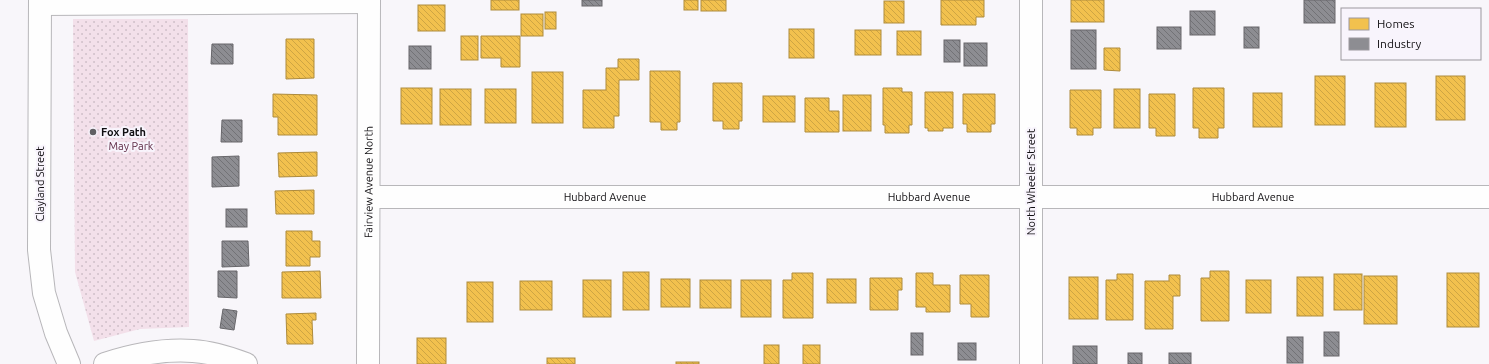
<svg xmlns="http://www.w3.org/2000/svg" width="1489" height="364" font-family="Ubuntu,sans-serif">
<defs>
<pattern id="park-dots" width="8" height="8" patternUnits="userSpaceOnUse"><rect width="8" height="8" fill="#f3e0ea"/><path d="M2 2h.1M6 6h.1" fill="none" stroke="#cfbfc8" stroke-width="1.8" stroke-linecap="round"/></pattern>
<pattern id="homes-back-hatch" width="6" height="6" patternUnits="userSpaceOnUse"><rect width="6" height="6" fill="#f2c14e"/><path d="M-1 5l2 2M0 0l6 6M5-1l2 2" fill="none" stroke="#cea543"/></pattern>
<pattern id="industry-back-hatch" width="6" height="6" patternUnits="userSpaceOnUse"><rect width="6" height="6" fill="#8d8d92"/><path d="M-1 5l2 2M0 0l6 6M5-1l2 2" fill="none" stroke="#727276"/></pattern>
</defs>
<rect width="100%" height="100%" fill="#f8f6fa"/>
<!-- park -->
<polygon fill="url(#park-dots)" points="73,19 188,19 189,327 140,329 94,341 75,272"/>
<!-- homes -->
<g fill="url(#homes-back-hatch)" stroke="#ae8b3c">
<rect x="491" y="0" width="28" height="10"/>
<rect x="684" y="0" width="14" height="10"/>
<rect x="701" y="0" width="25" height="11"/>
<polygon points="941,0 984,0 984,17 976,17 976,25 941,25"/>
<rect x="1071" y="0" width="33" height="22"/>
<rect x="884" y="1" width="20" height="22"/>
<rect x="418" y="5" width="27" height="26"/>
<rect x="545" y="12" width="11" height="17"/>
<rect x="521" y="14" width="22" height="22"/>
<rect x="789" y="29" width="25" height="29"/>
<rect x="855" y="30" width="26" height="25"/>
<rect x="897" y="31" width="24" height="24"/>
<rect x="461" y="36" width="17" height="24"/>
<polygon points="481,36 520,36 520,67 501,67 501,58 481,58"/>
<polygon points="286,39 314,39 314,78 286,79"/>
<polygon points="1104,48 1120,48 1120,71 1104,70"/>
<polygon points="618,59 639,59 639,80 619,80 619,116 614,116 614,128 583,128 583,90 606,90 606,68 618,68"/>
<polygon points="650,71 680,71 680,122 677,122 677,130 661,130 661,122 650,122"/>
<rect x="532" y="72" width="31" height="51"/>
<rect x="1315" y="76" width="30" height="49"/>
<rect x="1436" y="76" width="29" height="44"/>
<polygon points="713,83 742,83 742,121 739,121 739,129 723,129 723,121 713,121"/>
<rect x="1375" y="83" width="31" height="44"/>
<rect x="401" y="88" width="31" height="36"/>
<polygon points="883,88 902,88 902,92 912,92 912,125 909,125 909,133 885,133 885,125 883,125"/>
<polygon points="1193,88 1224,88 1224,128 1218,128 1218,138 1199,138 1199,128 1193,128"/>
<rect x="440" y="89" width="31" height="36"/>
<rect x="485" y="89" width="31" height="34"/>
<rect x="1114" y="89" width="26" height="39"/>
<polygon points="1070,90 1101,90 1101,128 1093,128 1093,135 1077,135 1077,128 1070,128"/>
<polygon points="925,92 953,92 953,128 943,128 943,131 928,131 928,128 925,128"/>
<rect x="1253" y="93" width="29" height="34"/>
<polygon points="273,94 317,95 317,135 278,135 278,117 273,117"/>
<polygon points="963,94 995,94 995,124 991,124 991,132 967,132 967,124 963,124"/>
<polygon points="1149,94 1175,94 1175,136 1156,136 1156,128 1149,128"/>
<rect x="843" y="95" width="28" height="36"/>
<rect x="763" y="96" width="32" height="26"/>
<polygon points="805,98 829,98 829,111 839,111 839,132 805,132"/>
<polygon points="317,152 317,176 279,177 278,153"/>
<polygon points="314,190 314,214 276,214 275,191"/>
<polygon points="286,231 312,231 312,241 320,241 320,257 310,257 310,266 286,266"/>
<polygon points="320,271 321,298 282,298 282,272"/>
<polygon points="1210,271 1229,271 1229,321 1201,321 1201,278 1210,278"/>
<rect x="623" y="272" width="26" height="38"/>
<polygon points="792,273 813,273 813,318 783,318 783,280 792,280"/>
<polygon points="916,273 933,273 933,285 950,285 950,312 926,312 926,307 916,307"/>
<rect x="1447" y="273" width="32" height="54"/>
<polygon points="1117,274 1133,274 1133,320 1106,320 1106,280 1117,280"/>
<rect x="1334" y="274" width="28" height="36"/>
<polygon points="960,275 989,275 989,317 971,317 971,304 960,304"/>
<polygon points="1169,275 1180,275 1180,296 1173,296 1173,329 1145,329 1145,281 1169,281"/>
<rect x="1364" y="276" width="33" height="48"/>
<rect x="1069" y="277" width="29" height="42"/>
<rect x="1297" y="277" width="26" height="39"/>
<polygon points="870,278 902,278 902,290 898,290 898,310 870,310"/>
<rect x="661" y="279" width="29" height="28"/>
<rect x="827" y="279" width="29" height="24"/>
<rect x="583" y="280" width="28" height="37"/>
<rect x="700" y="280" width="31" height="28"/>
<rect x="741" y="280" width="30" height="37"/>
<rect x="1246" y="280" width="25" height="33"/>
<rect x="520" y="281" width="32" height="29"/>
<rect x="467" y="282" width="26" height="40"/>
<polygon points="316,313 316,320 312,320 313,344 287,344 286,314"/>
<rect x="417" y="338" width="29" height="26"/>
<rect x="764" y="345" width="15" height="19"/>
<rect x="803" y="345" width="17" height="19"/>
<rect x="547" y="358" width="28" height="6"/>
<rect x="676" y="362" width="23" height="2"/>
</g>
<!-- industry -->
<g fill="url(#industry-back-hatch)" stroke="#68676b">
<rect x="582" y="0" width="20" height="6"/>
<rect x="1304" y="0" width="31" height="23"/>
<rect x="1190" y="11" width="25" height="24"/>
<rect x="1157" y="27" width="24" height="22"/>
<rect x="1244" y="27" width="15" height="21"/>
<rect x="1071" y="30" width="25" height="39"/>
<rect x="944" y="40" width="16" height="22"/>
<rect x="964" y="43" width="23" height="23"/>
<polygon points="212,44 233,44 233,64 211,64"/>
<rect x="409" y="46" width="22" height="23"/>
<polygon points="222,120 242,120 242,142 221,142"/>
<polygon points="239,156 239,186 212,187 212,157"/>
<rect x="226" y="209" width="21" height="18"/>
<polygon points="222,241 248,241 249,266 222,267"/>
<polygon points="218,271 237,271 237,298 218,297"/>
<polygon points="223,309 237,311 234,330 220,328"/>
<rect x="1324" y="332" width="15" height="24"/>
<rect x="911" y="333" width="12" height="22"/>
<rect x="1287" y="337" width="16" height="26"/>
<rect x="958" y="343" width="18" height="17"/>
<rect x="1073" y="346" width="24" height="18"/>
<rect x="1128" y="353" width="14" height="11"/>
<rect x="1169" y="353" width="22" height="11"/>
</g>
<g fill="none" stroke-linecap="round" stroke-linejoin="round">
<!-- minor casing -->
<g stroke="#b8b7ba" stroke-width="24">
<g id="minor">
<polyline points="40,0 39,250 44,293 56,333 69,364"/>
<polyline points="40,4 369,2"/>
<path id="s1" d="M369,197H1489"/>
<path d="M105,364C132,355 164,349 193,351C210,352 230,358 246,364"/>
<path id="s2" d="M368,364L369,0"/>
<polyline points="1031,364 1031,0"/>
</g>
</g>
<!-- minor -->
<use href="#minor" stroke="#fefefe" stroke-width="22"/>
</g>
<!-- markers -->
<circle fill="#615f63" stroke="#f8f4fc" stroke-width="1.5" cx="93" cy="132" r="4"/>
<g text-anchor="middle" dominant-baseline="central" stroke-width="4" stroke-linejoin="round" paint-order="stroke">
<!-- poi labels -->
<g font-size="11" font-weight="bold" fill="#100e11" stroke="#f8f4fc" text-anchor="start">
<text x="101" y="132">Fox Path</text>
</g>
<!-- park labels -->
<g font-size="11" fill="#5d2943" stroke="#f8f4fc">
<text x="131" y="146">May Park</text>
</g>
<!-- street labels -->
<g font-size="11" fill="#100e11" stroke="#f8f4fc">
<text stroke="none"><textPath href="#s2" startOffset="182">Fairview Avenue North</textPath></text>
<text transform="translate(1031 182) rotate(-90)">North Wheeler Street</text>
<text transform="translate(40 184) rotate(-90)">Clayland Street</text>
<text stroke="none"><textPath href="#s1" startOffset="236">Hubbard Avenue</textPath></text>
<text stroke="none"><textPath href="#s1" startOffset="884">Hubbard Avenue</textPath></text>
<text stroke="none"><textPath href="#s1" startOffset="560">Hubbard Avenue</textPath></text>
</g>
</g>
<!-- legend -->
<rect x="1341" y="8" width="140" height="52" fill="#f8f4fc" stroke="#9b989e"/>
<rect x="1349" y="18" width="20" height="12" fill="#f2c14e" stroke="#9b989e"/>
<text x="1377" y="28" font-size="12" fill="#100e11">Homes</text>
<rect x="1349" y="38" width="20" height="12" fill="#8d8d92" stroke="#9b989e"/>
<text x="1377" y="48" font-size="12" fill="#100e11">Industry</text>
</svg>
